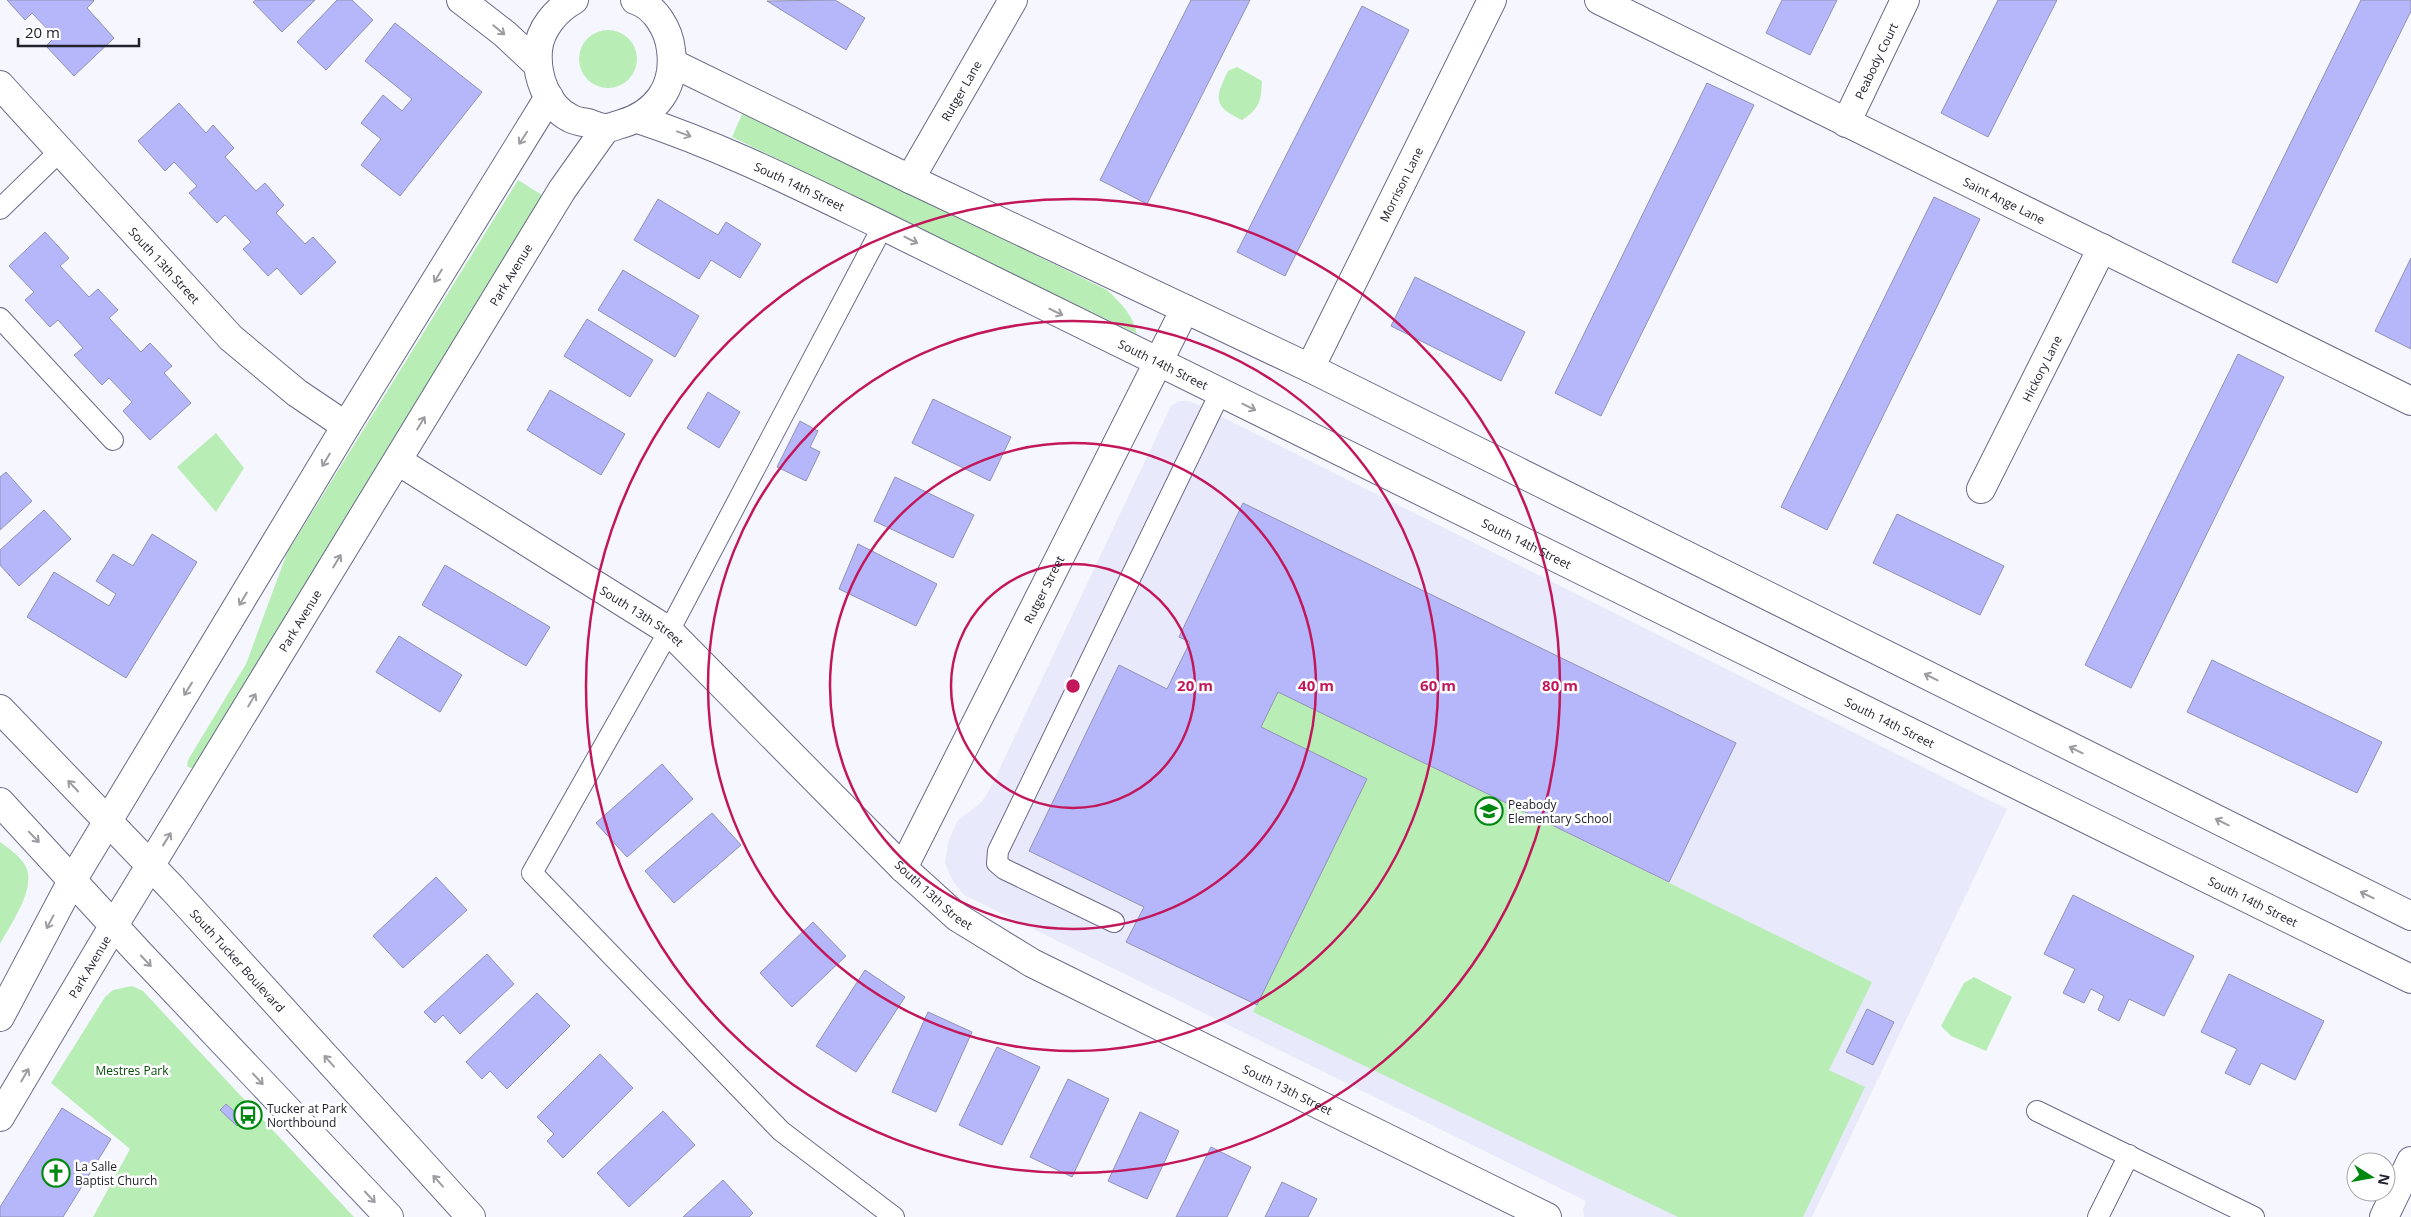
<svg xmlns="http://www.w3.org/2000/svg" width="2411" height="1217" font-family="'Open Sans',sans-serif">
<rect width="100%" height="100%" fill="#f6f7fe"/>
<!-- built -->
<polygon fill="#e8e9fa" points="1179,401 1190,401 2007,809 1812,1217 1584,1217 1583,1209 1586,1201 964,895 952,880 945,862 949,840 958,820 981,803 989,791 1171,406"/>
<!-- green -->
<g fill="#b9edb6">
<circle cx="608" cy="59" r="29"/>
<path d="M1237,67L1262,81C1261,101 1260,108 1242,120C1212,106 1215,98 1228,71Z"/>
<path d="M743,112L1107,290C1121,303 1133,315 1137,334L732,137Z"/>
<polygon points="518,180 542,195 196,767 190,768 187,766 188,760 246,664 287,553"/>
<polygon points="216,433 244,468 216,512 177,467"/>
<polygon points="1278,692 1872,982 1829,1070 1865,1087 1803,1217 1678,1217 1253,1012 1367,779 1261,727"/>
<path d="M0,842C8,848 20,856 25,865C38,887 10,925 0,944Z"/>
<polygon points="1974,977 2012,997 1986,1051 1951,1036 1941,1026 1964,983"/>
<polygon points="132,986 143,991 354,1217 93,1217 130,1149 51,1083 105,997 113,990"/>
</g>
<!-- building -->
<g fill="#b5b7fa" stroke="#9192b2">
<polygon points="7,0 93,0 94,1 87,8 114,38 74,76 46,46 55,37 32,13 25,20"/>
<polygon points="256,0 315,0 282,32 253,2"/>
<polygon points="337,0 352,0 373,20 326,70 297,42"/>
<polygon points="835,0 865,18 846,50 767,1"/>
<polygon points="1191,0 1250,0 1147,204 1100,180"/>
<polygon points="1782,0 1837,0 1810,55 1766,33"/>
<polygon points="1998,0 2057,0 1988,137 1941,113"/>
<polygon points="2361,0 2411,0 2411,11 2277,283 2232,262"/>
<polygon points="1362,6 1409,30 1285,276 1237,252"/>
<polygon points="395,23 482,92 400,196 361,165 381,139 361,123 383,95 402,111 412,99 365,61"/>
<polygon points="1707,83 1754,105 1601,416 1555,393"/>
<polygon points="179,103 206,133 213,125 234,148 225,157 256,191 265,183 284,205 276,213 305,244 313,237 336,262 301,295 277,268 268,276 243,249 251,242 225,215 217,223 189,193 197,186 174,162 165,171 138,141"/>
<polygon points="1934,197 1980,219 1827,530 1781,507"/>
<polygon points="658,199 718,235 726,222 761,244 740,278 711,260 699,279 634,240"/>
<polygon points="45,232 69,258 60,266 89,297 98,289 118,310 109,318 141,352 150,343 172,366 164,373 191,403 150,440 123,411 132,402 109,378 102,385 74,355 83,348 58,320 50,327 25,300 34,292 9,266"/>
<polygon points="2411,258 2411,349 2375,331"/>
<polygon points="623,270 699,316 675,357 598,310"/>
<polygon points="1415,277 1525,332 1501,381 1391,326"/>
<polygon points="587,319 653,360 630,397 564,356"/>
<polygon points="2238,354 2284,377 2131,688 2085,665"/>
<polygon points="550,390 625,434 601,475 527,430"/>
<polygon points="708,392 740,412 719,448 687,428"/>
<polygon points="933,399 1011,437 990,481 912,443"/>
<polygon points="800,421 818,431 810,447 820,452 806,481 777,467"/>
<polygon points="6,472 32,501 0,530 0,477"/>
<polygon points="895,477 974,515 953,558 874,521"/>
<polygon points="1243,503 1736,743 1669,882 1278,692 1261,727 1367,779 1257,1005 1126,942 1144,907 1029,851 1119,665 1167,689 1190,642 1179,637"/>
<polygon points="44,510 71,539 19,586 0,565 0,550"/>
<polygon points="1897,514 2004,566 1980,615 1873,563"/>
<polygon points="152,534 197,562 126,678 27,617 54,572 109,606 116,594 96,581 113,554 133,566"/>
<polygon points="858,544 937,584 916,626 839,589"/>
<polygon points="445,565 550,627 526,666 422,605"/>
<polygon points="399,636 462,675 440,712 376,672"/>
<polygon points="2212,660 2382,742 2357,793 2187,712"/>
<polygon points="662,764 693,799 627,857 596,823"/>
<polygon points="712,813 741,845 674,903 645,871"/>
<polygon points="436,877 467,910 403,968 373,936"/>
<polygon points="2073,895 2194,956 2164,1016 2129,999 2119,1021 2098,1010 2104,996 2091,989 2084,1003 2063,993 2075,969 2044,954"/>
<polygon points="813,922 846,956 792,1007 760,973"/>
<polygon points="487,954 514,984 460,1034 443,1015 435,1023 424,1012"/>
<polygon points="865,970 905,997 856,1072 816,1046"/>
<polygon points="2229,974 2324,1021 2295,1080 2261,1063 2250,1085 2225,1073 2237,1049 2201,1032"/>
<polygon points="537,993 570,1026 507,1089 490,1071 482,1079 466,1062"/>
<polygon points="1867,1009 1894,1022 1873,1065 1846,1052"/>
<polygon points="928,1012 972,1032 936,1112 892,1092"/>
<polygon points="997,1047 1040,1067 1002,1145 959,1125"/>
<polygon points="600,1054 633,1088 563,1158 547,1141 554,1134 537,1117"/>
<polygon points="1068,1079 1109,1099 1072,1177 1030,1157"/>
<polygon points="226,1104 243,1119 237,1126 220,1110"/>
<polygon points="62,1108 111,1139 63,1217 0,1217 0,1207"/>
<polygon points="663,1111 695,1145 629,1207 597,1173"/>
<polygon points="1140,1112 1179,1131 1147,1199 1108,1181"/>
<polygon points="1211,1147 1251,1167 1227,1217 1176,1217"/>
<polygon points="723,1180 753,1213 749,1217 683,1217"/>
<polygon points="1282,1182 1317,1199 1308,1217 1265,1217"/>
</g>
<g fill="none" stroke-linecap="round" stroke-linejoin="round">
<!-- service casing -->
<g stroke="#6a6b89" stroke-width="22">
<g id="service">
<polyline points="0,209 60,151"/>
<polyline points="883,226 669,631 532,873 781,1131 894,1217"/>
<polyline points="0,318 113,440"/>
<polyline points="1114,922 1004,869 997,863 998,851 1220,393"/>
<polyline points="2037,1111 2254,1217"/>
<polyline points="2098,1217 2129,1155"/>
</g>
</g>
<!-- minor casing -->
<g stroke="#6a6b89" stroke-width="30">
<g id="minor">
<polyline points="461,0 505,34 537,64"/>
<path d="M574,0C556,10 540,29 538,50C536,75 546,106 570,118C575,121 582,122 588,123C593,125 601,128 606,128C611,128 617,125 621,124C656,114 676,87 671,50C669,30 655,6 635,0"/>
<path id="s1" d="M1599,0L2411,401"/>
<polyline points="672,63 910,179 1310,368 2411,916"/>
<path id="s2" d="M0,85L231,338L297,393L346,426"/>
<path id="s3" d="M638,119C723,147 802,187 883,226L2411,979"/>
<path id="s4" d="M1846,123L1905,0"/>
<path id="s5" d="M910,179L1013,0"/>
<path id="s6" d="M1310,368L1492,0"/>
<path id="s7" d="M398,461L669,631L903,868L957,917L1032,963L1547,1217"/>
<path id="s8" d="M1981,489L2102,248"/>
<path id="s9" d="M903,868L1185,309"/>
<polyline points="0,1017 73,879 346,426 549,97"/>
<path id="s10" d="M0,1117L114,925L562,190L606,128"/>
<polyline points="2384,1217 2411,1161"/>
</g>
</g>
<!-- primary casing -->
<g stroke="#6a6b89" stroke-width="30">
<g id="primary">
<path id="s11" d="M0,709L173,889L471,1217"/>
<polyline points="0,802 139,953 389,1217"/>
</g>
</g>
<!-- service -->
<use href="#service" stroke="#fff" stroke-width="20"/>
<!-- minor -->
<use href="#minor" stroke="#fff" stroke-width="28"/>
<!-- primary -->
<use href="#primary" stroke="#fff" stroke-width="28"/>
</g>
<!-- one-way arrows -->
<defs><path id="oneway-shaft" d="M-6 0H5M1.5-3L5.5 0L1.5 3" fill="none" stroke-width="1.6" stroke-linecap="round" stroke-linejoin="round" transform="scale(1.25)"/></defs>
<g stroke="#9c9ca1">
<use href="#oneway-shaft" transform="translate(499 30) rotate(39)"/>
<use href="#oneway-shaft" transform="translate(684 134) rotate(20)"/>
<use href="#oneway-shaft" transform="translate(523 138) rotate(123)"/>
<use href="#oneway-shaft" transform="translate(911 240) rotate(26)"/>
<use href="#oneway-shaft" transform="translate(438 276) rotate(121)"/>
<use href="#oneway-shaft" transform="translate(1056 312) rotate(26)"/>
<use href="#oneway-shaft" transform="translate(1249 407) rotate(26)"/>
<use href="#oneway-shaft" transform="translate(421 423) rotate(-59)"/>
<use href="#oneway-shaft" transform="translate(326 460) rotate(121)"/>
<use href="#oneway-shaft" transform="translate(337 561) rotate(-59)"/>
<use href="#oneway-shaft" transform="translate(243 599) rotate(121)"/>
<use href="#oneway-shaft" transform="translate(1931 677) rotate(-154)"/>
<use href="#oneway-shaft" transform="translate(188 689) rotate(122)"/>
<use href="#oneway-shaft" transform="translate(252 700) rotate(-59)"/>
<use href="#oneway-shaft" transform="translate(2076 750) rotate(-154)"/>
<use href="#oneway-shaft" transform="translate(73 786) rotate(-133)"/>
<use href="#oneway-shaft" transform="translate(2222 822) rotate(-154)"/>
<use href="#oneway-shaft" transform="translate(34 837) rotate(46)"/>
<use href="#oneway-shaft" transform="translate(167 839) rotate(-58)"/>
<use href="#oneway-shaft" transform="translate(2367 895) rotate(-154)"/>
<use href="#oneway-shaft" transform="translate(50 922) rotate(118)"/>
<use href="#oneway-shaft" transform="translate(146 961) rotate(47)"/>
<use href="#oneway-shaft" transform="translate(329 1061) rotate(-132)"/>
<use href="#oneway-shaft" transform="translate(25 1075) rotate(-60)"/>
<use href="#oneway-shaft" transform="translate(258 1079) rotate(47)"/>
<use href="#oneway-shaft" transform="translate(438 1181) rotate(-132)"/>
<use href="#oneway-shaft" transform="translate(370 1197) rotate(47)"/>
</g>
<!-- distance rings -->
<g fill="none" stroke="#c2185b" stroke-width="2.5">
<circle cx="1073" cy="686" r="122"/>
<circle cx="1073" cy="686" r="243"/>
<circle cx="1073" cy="686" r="365"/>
<circle cx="1073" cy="686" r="487"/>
</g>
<!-- icons -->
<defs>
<g id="school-ring" transform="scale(1.4375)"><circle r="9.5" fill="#fff" stroke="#081" stroke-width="1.5"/><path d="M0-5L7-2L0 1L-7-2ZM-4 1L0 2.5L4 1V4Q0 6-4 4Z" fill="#081"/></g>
<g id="bus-ring" transform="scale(1.4375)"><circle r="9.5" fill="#fff" stroke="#081" stroke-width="1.5"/><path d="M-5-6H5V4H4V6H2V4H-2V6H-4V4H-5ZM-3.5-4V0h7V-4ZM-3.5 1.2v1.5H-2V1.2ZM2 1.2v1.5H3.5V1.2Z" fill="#081"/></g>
<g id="church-ring" transform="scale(1.4375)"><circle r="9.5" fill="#fff" stroke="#081" stroke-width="1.5"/><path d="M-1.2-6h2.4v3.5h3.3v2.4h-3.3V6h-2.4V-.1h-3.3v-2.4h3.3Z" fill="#081"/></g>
</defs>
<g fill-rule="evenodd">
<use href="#school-ring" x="1489" y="811"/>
<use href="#bus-ring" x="248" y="1115"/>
<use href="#church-ring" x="56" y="1173"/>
</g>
<g text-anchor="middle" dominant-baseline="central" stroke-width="5" stroke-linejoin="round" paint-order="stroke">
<!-- street labels -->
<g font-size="12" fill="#22222e" stroke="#fff">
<text stroke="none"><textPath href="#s4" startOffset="69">Peabody Court</textPath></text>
<text stroke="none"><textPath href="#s5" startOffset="102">Rutger Lane</textPath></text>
<text stroke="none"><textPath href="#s6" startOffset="205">Morrison Lane</textPath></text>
<text stroke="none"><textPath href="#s3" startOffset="175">South 14th Street</textPath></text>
<text stroke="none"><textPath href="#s1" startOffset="452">Saint Ange Lane</textPath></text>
<text stroke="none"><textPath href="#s2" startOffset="244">South 13th Street</textPath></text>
<text stroke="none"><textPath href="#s10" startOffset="985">Park Avenue</textPath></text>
<text stroke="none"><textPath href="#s3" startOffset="580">South 14th Street</textPath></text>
<text stroke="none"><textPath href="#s8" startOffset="135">Hickory Lane</textPath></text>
<text stroke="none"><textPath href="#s3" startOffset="985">South 14th Street</textPath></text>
<text stroke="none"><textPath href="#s9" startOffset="312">Rutger Street</textPath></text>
<text stroke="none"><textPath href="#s7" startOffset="289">South 13th Street</textPath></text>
<text stroke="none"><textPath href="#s10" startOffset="580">Park Avenue</textPath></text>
<text stroke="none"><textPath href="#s3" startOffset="1390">South 14th Street</textPath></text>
<text stroke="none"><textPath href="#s7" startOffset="694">South 13th Street</textPath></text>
<text stroke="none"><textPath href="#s3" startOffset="1795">South 14th Street</textPath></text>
<text stroke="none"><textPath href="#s11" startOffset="346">South Tucker Boulevard</textPath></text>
<text stroke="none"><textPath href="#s10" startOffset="175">Park Avenue</textPath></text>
<text stroke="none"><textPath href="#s7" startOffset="1099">South 13th Street</textPath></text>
</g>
<!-- poi labels -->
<g font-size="12" fill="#22222e" stroke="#fff" text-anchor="start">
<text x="1508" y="804">Peabody<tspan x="1508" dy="14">Elementary School</tspan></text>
<text x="267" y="1108">Tucker at Park<tspan x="267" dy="14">Northbound</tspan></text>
<text x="75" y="1166">La Salle<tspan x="75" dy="14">Baptist Church</tspan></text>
</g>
<!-- park labels -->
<g font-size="12" fill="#034d08" stroke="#fff">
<text x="132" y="1070">Mestres Park</text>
</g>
</g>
<circle cx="1073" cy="686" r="8" fill="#c2185b" stroke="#fff" stroke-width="2.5"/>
<g font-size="15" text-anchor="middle" font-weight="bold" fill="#c2185b" stroke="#fff" stroke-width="5" stroke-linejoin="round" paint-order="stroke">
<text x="1195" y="691">20 m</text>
<text x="1316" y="691">40 m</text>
<text x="1438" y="691">60 m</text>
<text x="1560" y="691">80 m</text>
</g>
<!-- north arrow -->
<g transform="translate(2371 1177) rotate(101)"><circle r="24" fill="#ffffff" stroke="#a7a7ab"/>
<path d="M0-4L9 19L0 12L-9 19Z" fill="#008811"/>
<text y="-8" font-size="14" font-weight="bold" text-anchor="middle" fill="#22222e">N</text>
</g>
<!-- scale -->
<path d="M18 38v8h121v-8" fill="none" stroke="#22222e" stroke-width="2.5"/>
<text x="25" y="38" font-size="15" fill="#22222e" stroke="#ffffff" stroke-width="4" paint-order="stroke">20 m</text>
</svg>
